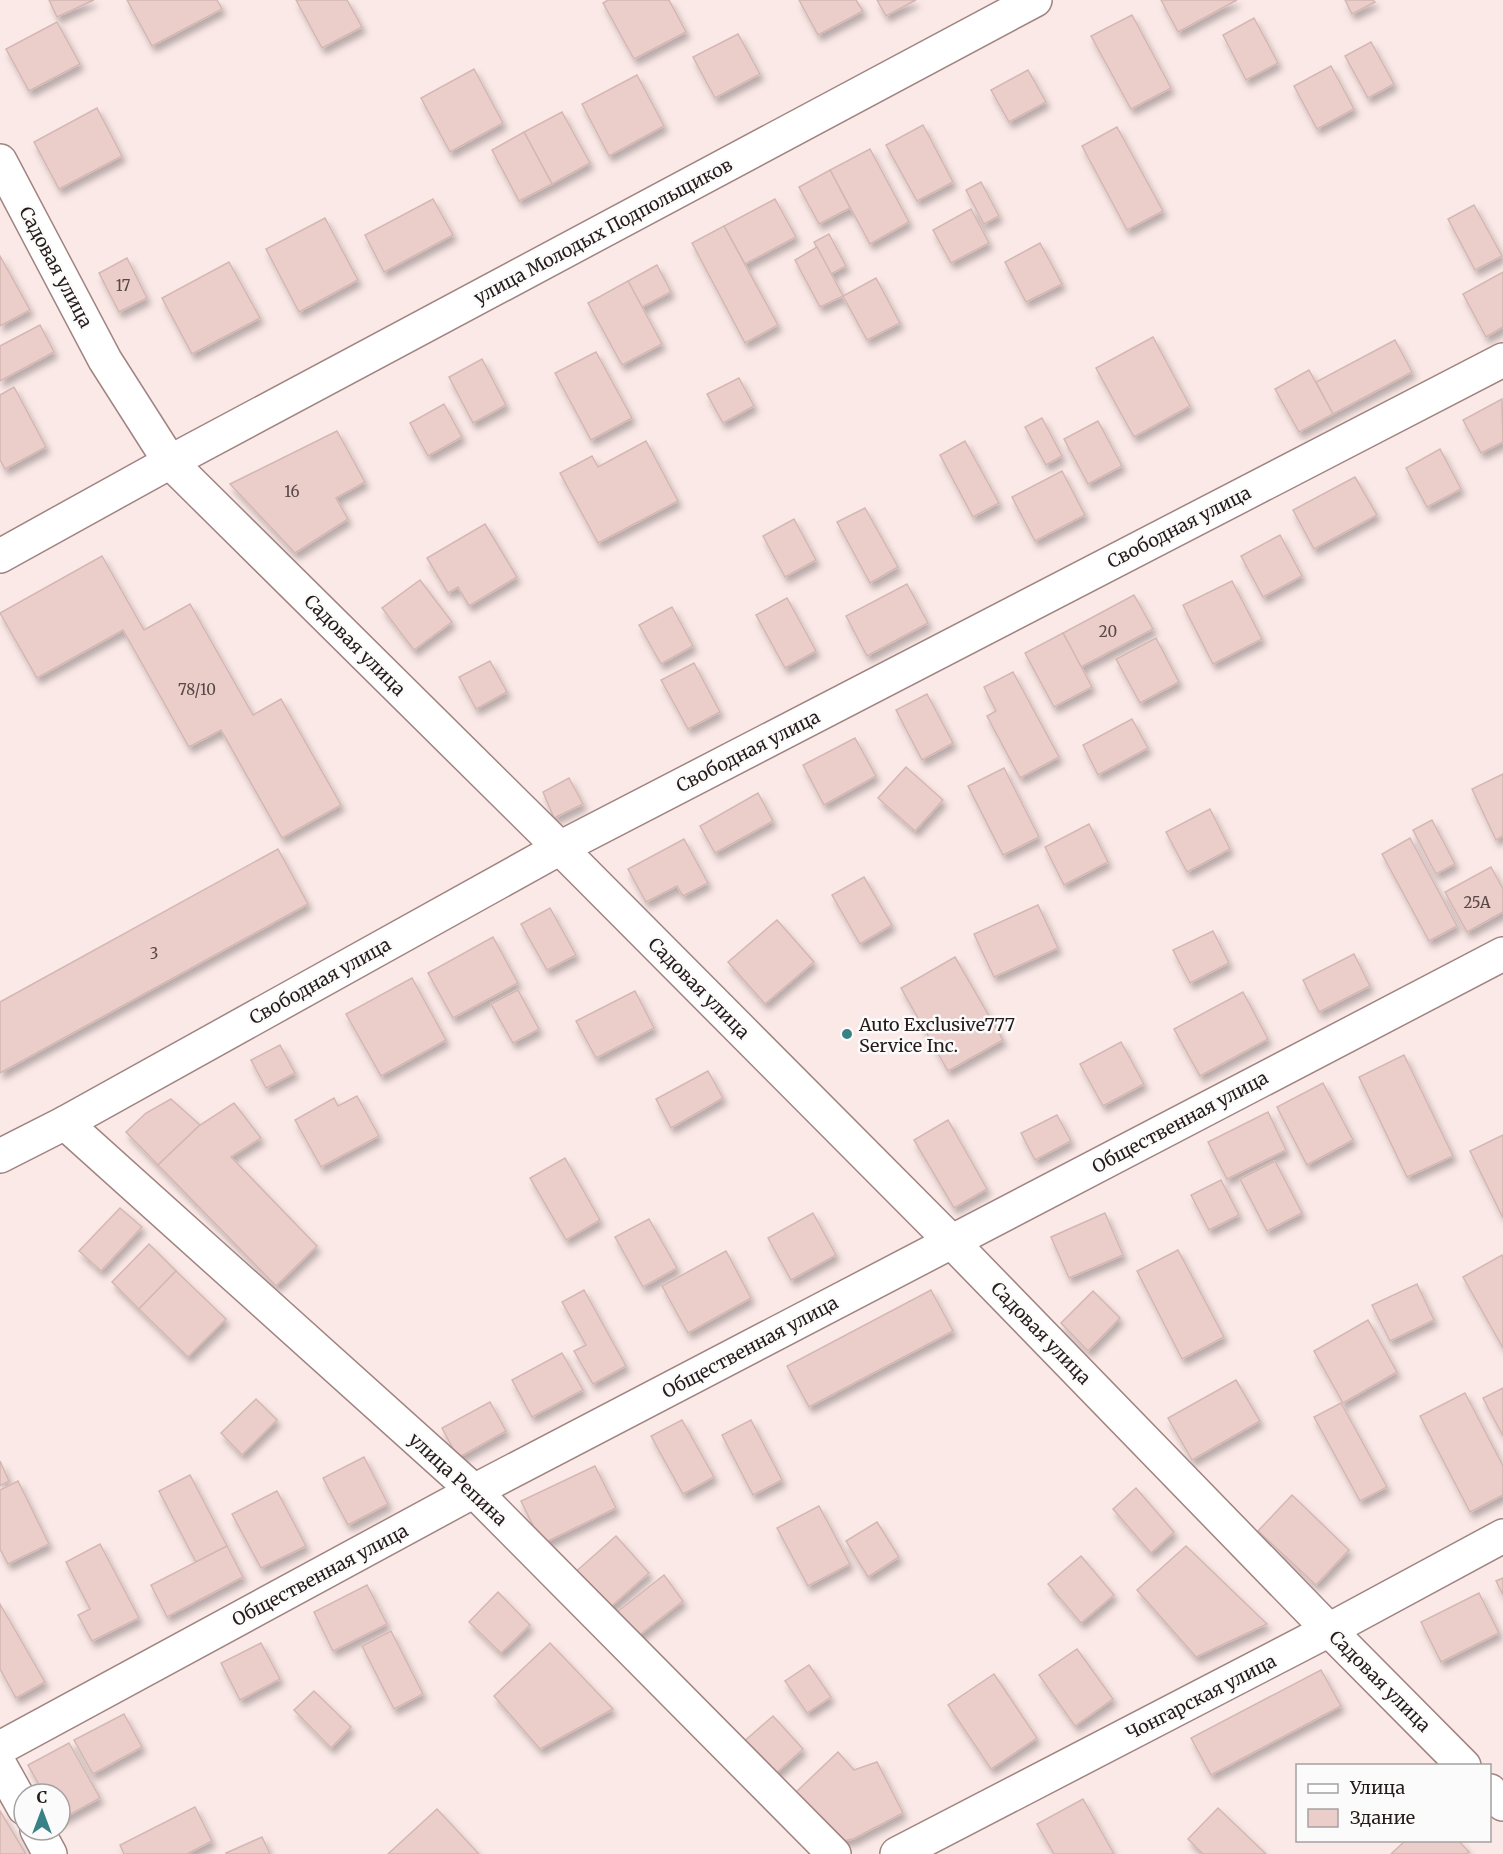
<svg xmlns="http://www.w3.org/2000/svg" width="1503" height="1854" font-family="Merriweather,serif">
<defs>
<filter id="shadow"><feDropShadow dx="3.5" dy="6" stdDeviation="3" flood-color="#0004"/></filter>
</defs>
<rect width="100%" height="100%" fill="#fbe9e7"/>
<!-- building -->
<g fill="#ebcdca" stroke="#d4b7b3" stroke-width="1.5" filter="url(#shadow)">
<polygon points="49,0 94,0 57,17"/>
<polygon points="127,0 217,0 222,9 152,46"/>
<polygon points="296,0 347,0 362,27 322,48"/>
<polygon points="608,0 669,0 686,32 634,59 603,3"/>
<polygon points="799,0 856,0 863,11 818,35"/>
<polygon points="877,0 916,0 886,16"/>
<polygon points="1161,0 1237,0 1178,32"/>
<polygon points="1345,0 1373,0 1375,2 1352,14"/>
<polygon points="1132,15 1171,88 1131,109 1091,36"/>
<polygon points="1254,18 1278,63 1246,80 1223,35"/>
<polygon points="57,22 80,64 29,91 6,49"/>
<polygon points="738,34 760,74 715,98 693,57"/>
<polygon points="1371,42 1394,84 1368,98 1345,56"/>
<polygon points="1331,66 1354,109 1317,129 1294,86"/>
<polygon points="474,69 503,123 450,152 421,98"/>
<polygon points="1028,70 1046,102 1009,122 991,90"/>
<polygon points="637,75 664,126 609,156 582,104"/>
<polygon points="97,108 122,156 59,189 34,142"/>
<polygon points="562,112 590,163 552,184 524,132"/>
<polygon points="923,125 953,182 917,201 886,145"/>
<polygon points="1117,127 1163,211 1127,230 1082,146"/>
<polygon points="524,132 552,184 519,201 492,150"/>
<polygon points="870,149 909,222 870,244 830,170"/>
<polygon points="830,170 850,208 819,224 799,187"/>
<polygon points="981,182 999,216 984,224 966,190"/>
<polygon points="433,199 453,235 384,272 365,235"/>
<polygon points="775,199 796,237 745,264 724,226"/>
<polygon points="1474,205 1502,256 1475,270 1448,219"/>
<polygon points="971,209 989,243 951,263 933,230"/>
<polygon points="325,218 358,280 299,312 266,249"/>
<polygon points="724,226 778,325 745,343 692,243"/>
<polygon points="829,234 846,266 831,274 814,242"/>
<polygon points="1040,243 1062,284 1026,302 1005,262"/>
<polygon points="817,247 843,296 820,307 795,260"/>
<polygon points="0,256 30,310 0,326"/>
<polygon points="127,258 147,298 119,312 99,273"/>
<polygon points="229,262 260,318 192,354 162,298"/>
<polygon points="657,265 671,292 642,307 628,281"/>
<polygon points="1503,272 1503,327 1486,337 1463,294"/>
<polygon points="876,278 900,323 867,340 843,296"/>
<polygon points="628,281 662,344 622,365 588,303"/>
<polygon points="40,325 54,352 0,381 0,346"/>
<polygon points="1153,337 1190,406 1134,437 1096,368"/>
<polygon points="1395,340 1412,372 1333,414 1316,382"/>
<polygon points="596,352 632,418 591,440 555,373"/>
<polygon points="482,359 506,405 473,423 449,377"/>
<polygon points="1309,370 1333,414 1299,432 1275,389"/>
<polygon points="739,378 754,406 723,423 707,394"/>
<polygon points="14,387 46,447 5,469 0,460 0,395"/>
<polygon points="1502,399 1503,442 1481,453 1463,420"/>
<polygon points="444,404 462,437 428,456 410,423"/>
<polygon points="1042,418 1062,456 1046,465 1025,427"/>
<polygon points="1098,421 1122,466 1088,484 1064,439"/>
<polygon points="337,431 365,482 336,498 348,519 295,553 230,484"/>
<polygon points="646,441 678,501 598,543 560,473 592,456 598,467"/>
<polygon points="965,441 999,503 973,517 940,455"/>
<polygon points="1440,449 1461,489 1427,507 1406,468"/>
<polygon points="1062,471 1085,515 1035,541 1012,497"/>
<polygon points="1355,477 1377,515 1314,549 1293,510"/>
<polygon points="865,508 898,567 870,583 837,522"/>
<polygon points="794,519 816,560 785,577 763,536"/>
<polygon points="485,524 517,577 469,606 458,587 448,593 427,558"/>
<polygon points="1280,535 1302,576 1263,597 1241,556"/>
<polygon points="102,556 144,630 190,604 253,715 281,699 341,805 282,838 221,730 189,747 123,630 37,678 0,613"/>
<polygon points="420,580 452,622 414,650 382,608"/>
<polygon points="1232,581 1262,639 1213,664 1183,605"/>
<polygon points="907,584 928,623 867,656 846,616"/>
<polygon points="1134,595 1153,629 1081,667 1063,633"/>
<polygon points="787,598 816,651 785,668 756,615"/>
<polygon points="672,607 693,646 661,664 639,625"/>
<polygon points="1063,633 1092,687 1054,707 1025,653"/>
<polygon points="1156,638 1179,682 1140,703 1116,659"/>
<polygon points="490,661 507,692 476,709 459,677"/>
<polygon points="694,663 720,712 688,729 661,680"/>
<polygon points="1013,672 1059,757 1020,778 987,716 996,711 984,687"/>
<polygon points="927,694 953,743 922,760 896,710"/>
<polygon points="1132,719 1148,748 1098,775 1083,745"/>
<polygon points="855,738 876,776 824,805 803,765"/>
<polygon points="906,767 943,800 915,831 878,798"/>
<polygon points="1004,768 1039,837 1003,855 968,786"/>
<polygon points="1503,774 1503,836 1496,840 1472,789"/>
<polygon points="569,778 583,804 554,818 543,792"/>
<polygon points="758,793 773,821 715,853 700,826"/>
<polygon points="1210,809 1230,849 1187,872 1166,832"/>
<polygon points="1432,820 1455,864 1436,874 1413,830"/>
<polygon points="1089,824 1108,862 1064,885 1045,847"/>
<polygon points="1410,838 1457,926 1429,941 1382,854"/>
<polygon points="684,839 708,883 683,896 677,886 646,902 628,869"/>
<polygon points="278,849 308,904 0,1073 0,1002"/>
<polygon points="1491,867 1503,889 1503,912 1467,932 1445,892"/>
<polygon points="864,877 892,925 860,944 832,895"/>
<polygon points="1038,905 1058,948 994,977 974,934"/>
<polygon points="550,908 576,955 547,970 521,924"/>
<polygon points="777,920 814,962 765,1004 728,962"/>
<polygon points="1213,931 1229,963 1190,983 1173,950"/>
<polygon points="493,937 518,983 453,1018 428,973"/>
<polygon points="1354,954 1370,986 1319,1012 1303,980"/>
<polygon points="955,957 1003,1040 948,1071 901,988"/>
<polygon points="412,978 446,1040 381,1076 346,1014"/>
<polygon points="518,990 539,1029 513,1043 491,1004"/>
<polygon points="635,991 654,1028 596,1058 576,1021"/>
<polygon points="1243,992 1268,1039 1200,1076 1174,1029"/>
<polygon points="1121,1042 1144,1084 1103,1106 1080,1064"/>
<polygon points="280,1045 295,1073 266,1088 251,1060"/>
<polygon points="1404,1055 1453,1156 1407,1177 1359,1077"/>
<polygon points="708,1071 723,1098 671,1128 656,1099"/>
<polygon points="1323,1083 1353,1140 1307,1165 1277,1107"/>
<polygon points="357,1096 379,1136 321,1167 295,1120 334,1098 338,1106"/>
<polygon points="171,1099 200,1125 158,1165 126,1132 146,1113"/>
<polygon points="234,1103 261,1138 231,1157 317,1246 276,1286 158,1165 200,1125"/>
<polygon points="1268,1112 1286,1150 1227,1179 1208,1142"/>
<polygon points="1057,1115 1071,1141 1035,1160 1021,1133"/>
<polygon points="948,1120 987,1189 954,1208 914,1140"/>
<polygon points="1503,1135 1503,1218 1470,1151"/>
<polygon points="565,1158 600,1220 566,1240 530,1178"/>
<polygon points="1275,1161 1302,1213 1267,1231 1240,1179"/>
<polygon points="1221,1180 1239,1215 1209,1230 1191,1195"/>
<polygon points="120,1208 142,1227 101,1271 79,1251"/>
<polygon points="813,1213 836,1255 791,1280 768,1238"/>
<polygon points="1105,1213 1123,1255 1069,1278 1051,1237"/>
<polygon points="649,1219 677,1268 643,1287 615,1237"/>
<polygon points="149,1244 176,1271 139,1309 112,1282"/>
<polygon points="1178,1250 1224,1337 1182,1359 1137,1271"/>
<polygon points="726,1251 751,1298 688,1333 662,1286"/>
<polygon points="1502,1255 1503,1258 1503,1348 1463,1277"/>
<polygon points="176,1271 226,1319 188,1357 139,1309"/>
<polygon points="1417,1284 1434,1320 1390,1341 1372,1305"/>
<polygon points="584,1290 626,1366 593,1384 574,1351 586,1345 562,1302"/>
<polygon points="931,1290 953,1331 809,1407 787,1366"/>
<polygon points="1093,1291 1120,1318 1088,1351 1061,1323"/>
<polygon points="1368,1320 1397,1372 1343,1403 1314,1351"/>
<polygon points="562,1353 583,1390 532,1417 512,1380"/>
<polygon points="1236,1380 1260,1421 1192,1460 1168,1418"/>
<polygon points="1503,1388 1503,1436 1483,1398"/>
<polygon points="1465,1393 1503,1466 1503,1495 1470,1512 1420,1416"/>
<polygon points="256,1399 277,1420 242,1455 221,1433"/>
<polygon points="490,1402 506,1431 458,1458 442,1428"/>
<polygon points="1341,1403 1387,1487 1360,1501 1314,1417"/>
<polygon points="682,1420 714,1477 683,1494 651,1436"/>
<polygon points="751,1420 782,1480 753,1495 722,1435"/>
<polygon points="364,1457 388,1504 348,1525 323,1478"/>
<polygon points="0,1461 9,1481 0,1486"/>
<polygon points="595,1466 616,1508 542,1544 521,1501"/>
<polygon points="190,1475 227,1546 196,1562 159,1491"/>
<polygon points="18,1481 49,1544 8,1564 0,1549 0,1490"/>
<polygon points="1136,1488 1174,1532 1151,1553 1113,1509"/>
<polygon points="277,1491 306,1546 261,1568 232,1514"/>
<polygon points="1292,1495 1349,1550 1316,1585 1258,1531"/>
<polygon points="819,1506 850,1564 808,1586 777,1528"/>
<polygon points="877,1522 899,1557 868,1577 846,1541"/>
<polygon points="616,1536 649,1573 605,1612 572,1575"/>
<polygon points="100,1544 139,1618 92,1641 78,1615 90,1609 66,1562"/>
<polygon points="227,1546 243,1577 167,1617 151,1585"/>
<polygon points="1186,1546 1267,1624 1196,1657 1137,1590"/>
<polygon points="1081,1556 1114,1595 1081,1623 1048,1584"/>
<polygon points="664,1575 683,1601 637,1637 617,1612"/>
<polygon points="1503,1578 1503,1595 1496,1581"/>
<polygon points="367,1585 387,1624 333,1651 314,1612"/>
<polygon points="498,1592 530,1625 501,1653 469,1622"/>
<polygon points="1479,1593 1499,1633 1441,1662 1421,1622"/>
<polygon points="0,1604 45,1682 16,1698 0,1669"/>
<polygon points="391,1631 423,1694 394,1709 362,1646"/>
<polygon points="261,1643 280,1679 240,1700 221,1663"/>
<polygon points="550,1643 613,1709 540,1749 494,1696"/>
<polygon points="1077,1649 1113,1699 1075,1726 1039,1675"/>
<polygon points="809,1665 831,1697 807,1713 785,1681"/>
<polygon points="1321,1670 1341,1706 1211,1775 1191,1738"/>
<polygon points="994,1674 1037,1738 991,1769 948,1705"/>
<polygon points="314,1691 351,1727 331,1748 294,1710"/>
<polygon points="124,1714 142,1747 93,1774 74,1740"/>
<polygon points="773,1716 803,1749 772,1777 741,1744"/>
<polygon points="69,1743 100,1798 60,1820 60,1794 44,1794 28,1765"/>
<polygon points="838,1752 854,1770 877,1762 903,1813 853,1839 843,1841 793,1795"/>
<polygon points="1083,1799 1114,1854 1054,1854 1037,1824"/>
<polygon points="195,1807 212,1841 187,1854 124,1854 120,1845"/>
<polygon points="1218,1808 1266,1854 1203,1854 1188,1839"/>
<polygon points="437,1809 479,1854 388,1854"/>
<polygon points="0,1811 26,1854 0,1854"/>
<polygon points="262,1837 270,1854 227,1854 226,1853"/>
<polygon points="1406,1840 1458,1840 1469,1852 1466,1854 1391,1854"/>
</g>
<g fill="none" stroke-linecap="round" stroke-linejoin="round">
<!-- minor casing -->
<g stroke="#a08481" stroke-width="36">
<g id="minor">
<polyline points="0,556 170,462 1035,0"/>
<polyline points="65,1123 474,1491 834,1854"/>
<polyline points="0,1156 65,1123 560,848 1503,360"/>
<polyline points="0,1748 474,1491 1503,954"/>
<polyline points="0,1765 24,1808"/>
<polyline points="37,1830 50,1854"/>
<polyline points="897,1854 1329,1630 1503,1536"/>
</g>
</g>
<!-- secondary casing -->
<g stroke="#a08481" stroke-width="36">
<g id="secondary">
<polyline points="0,161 105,360 170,462 560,848 951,1241 1329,1630 1464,1766"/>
<polyline points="1490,1791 1503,1804"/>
</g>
</g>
<!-- minor -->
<use href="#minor" stroke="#fff" stroke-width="33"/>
<!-- secondary -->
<use href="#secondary" stroke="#fff" stroke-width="33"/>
</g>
<!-- markers -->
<circle fill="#388185" stroke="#fbfbfb" stroke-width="2" cx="847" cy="1034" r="6"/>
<g text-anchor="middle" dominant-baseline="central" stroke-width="5" stroke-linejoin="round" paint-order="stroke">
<!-- number labels -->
<g font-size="15" fill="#574846">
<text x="123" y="285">17</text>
<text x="292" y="491">16</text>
<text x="1108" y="631">20</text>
<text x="197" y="689">78/10</text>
<text x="1477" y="902">25А</text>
<text x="154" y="953">3</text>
</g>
<!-- street labels -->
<g font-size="18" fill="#261b1a" stroke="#fbfbfb">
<text transform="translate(603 231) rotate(-28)">улица Молодых Подпольщиков</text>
<text transform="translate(56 267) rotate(62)">Садовая улица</text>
<text transform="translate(1179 527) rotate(-27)">Свободная улица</text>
<text transform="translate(355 645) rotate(45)">Садовая улица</text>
<text transform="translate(748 751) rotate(-27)">Свободная улица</text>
<text transform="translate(320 981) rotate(-29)">Свободная улица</text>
<text transform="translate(699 988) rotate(45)">Садовая улица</text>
<text transform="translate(1180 1122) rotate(-28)">Общественная улица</text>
<text transform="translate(1041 1333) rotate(46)">Садовая улица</text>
<text transform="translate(750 1347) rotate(-28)">Общественная улица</text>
<text transform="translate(458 1479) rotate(43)">улица Репина</text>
<text transform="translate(320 1575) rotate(-28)">Общественная улица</text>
<text transform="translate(1380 1681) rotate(45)">Садовая улица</text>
<text transform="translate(1201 1697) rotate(-27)">Чонгарская улица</text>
</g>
<!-- poi labels -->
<g font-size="18" fill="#261b1a" stroke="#fbfbfb" text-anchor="start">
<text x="859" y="1024">Auto Exclusive777<tspan x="859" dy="21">Service Inc.</tspan></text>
</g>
</g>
<!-- legend -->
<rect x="1296" y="1764" width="195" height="78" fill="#fbfbfb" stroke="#a6a1a1" stroke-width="1.5"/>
<rect x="1308" y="1784" width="30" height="9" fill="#ffffff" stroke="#a6a1a1" stroke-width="1.5"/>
<text x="1350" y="1794" font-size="18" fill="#261b1a">Улица</text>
<rect x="1308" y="1809" width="30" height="18" fill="#ebcdca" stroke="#a6a1a1" stroke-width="1.5"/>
<text x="1350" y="1824" font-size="18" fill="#261b1a">Здание</text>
<!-- north arrow -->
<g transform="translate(42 1812)"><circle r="28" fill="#fbfbfb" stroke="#a6a1a1" stroke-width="1.5"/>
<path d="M0-4.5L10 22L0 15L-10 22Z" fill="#388185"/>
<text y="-9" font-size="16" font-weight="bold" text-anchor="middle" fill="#261b1a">С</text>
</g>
</svg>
